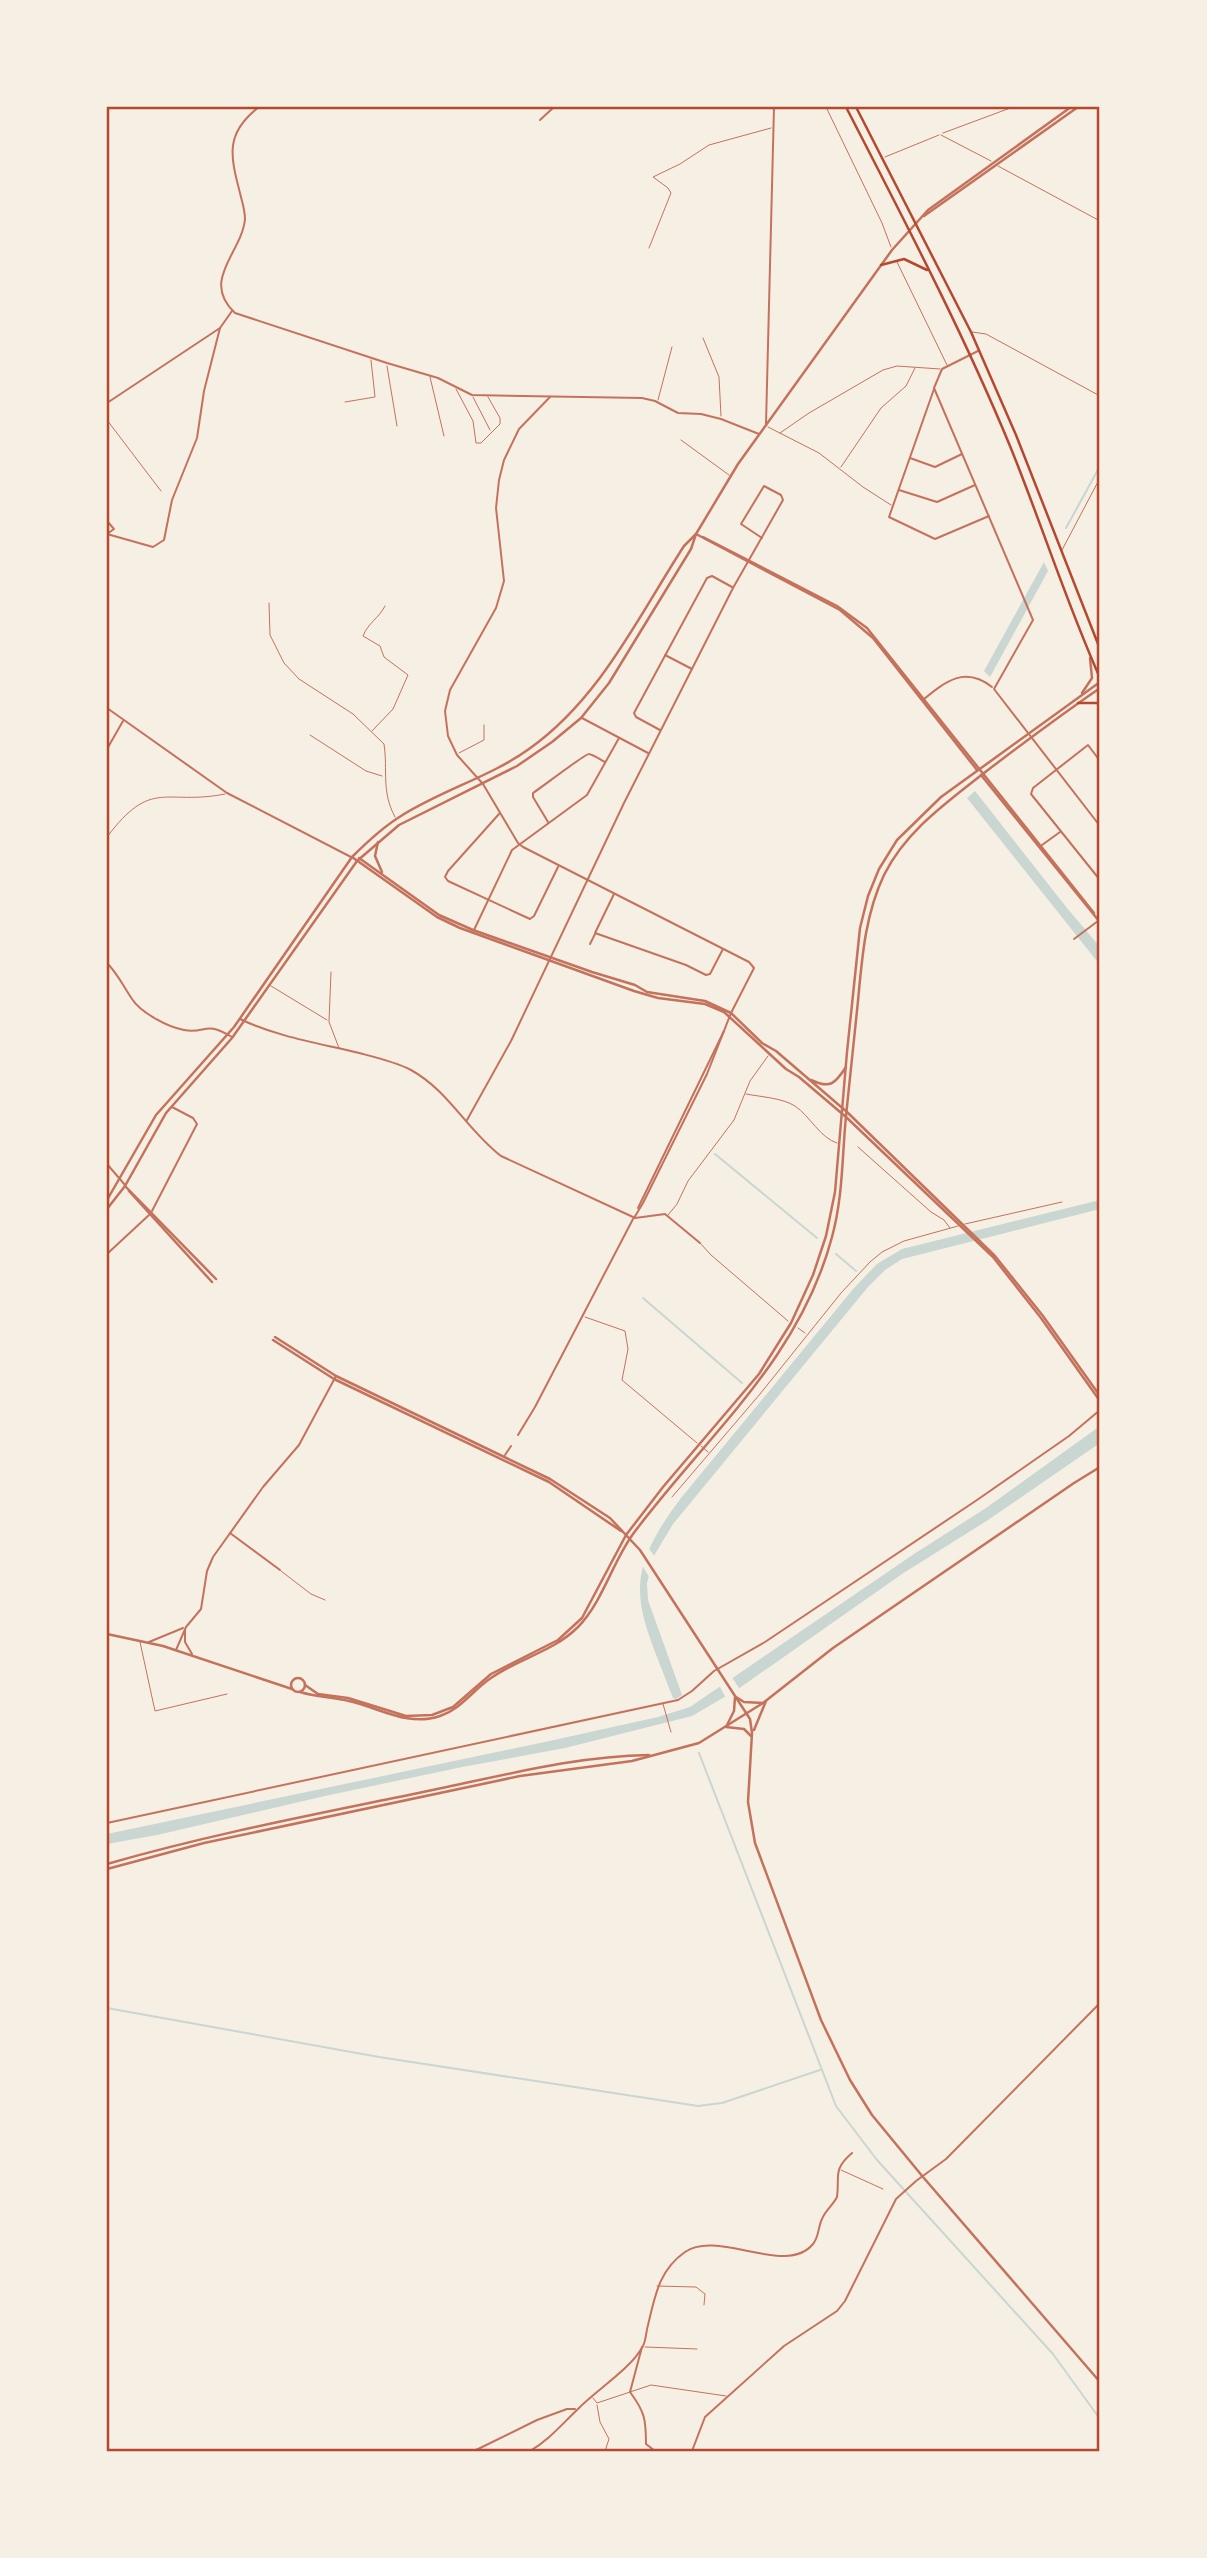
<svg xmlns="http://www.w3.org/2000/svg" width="1207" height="2558" font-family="'Roboto Serif',serif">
<rect width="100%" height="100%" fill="#f6efe4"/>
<!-- water -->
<g fill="#c9d6d2">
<polygon points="1044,562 1048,571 990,677 984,671"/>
<polygon points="975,791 1067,908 1100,947 1100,965 967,798"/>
<path d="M1100,1200V1209L902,1259L885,1270L868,1287L673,1524L655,1554L647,1583L648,1600L682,1695L676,1699L673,1698C639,1607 617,1583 681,1498L854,1288L877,1264L902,1249Z"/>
<polygon points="1100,1426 1100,1443 988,1520 902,1574 738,1689 692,1716 565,1748 462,1767 325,1796 157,1835 107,1844 107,1834 554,1740 658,1717 690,1707 914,1554 986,1508"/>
</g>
<!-- pier -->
<g fill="#f6efe4">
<polygon points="646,1544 657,1560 651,1580 640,1562"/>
<polygon points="731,1676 741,1691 727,1700 719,1685"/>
</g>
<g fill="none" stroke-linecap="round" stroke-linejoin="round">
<!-- stream -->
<g stroke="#c9d6d2" stroke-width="2">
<polyline points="1066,528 1100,466"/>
<polyline points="715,1154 817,1238"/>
<polyline points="836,1254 856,1271"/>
<polyline points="643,1298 742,1383"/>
<polyline points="699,1753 836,2106 877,2160 1053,2354 1100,2419"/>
<polyline points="107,2008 379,2057 698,2106 722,2103 820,2070"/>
</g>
<!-- service -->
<g stroke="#c5725c" stroke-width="1">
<polyline points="826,107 882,223 891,247"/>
<polyline points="943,133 1013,107"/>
<polyline points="941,135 991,161"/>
<polyline points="885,157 939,135"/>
<polyline points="998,166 1100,221"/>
<polyline points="649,248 671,193 668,188 653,177 680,164 709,145 771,128"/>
<polyline points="897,262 947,365"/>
<polyline points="972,332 986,334 1100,396"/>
<polyline points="703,338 719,377 721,416"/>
<polyline points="387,366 397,426"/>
<polyline points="430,377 444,436"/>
<polyline points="456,389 473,421 476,443 481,443 500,424 500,418 488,397"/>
<polyline points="473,397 490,430"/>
<polyline points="658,400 672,347"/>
<polyline points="345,402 375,397 371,360"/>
<polyline points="107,420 161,491"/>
<polyline points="768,427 819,453 863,487 891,505"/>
<polyline points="780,433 809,413 883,370 897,366 940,369"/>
<polyline points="681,440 729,475"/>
<polyline points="841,467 881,408 906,386 915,368"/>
<polyline points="1062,550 1100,478"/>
<path d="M269,603L270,635L284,663L299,679L353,714L384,744C388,771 381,791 395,817"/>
<path d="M372,731L393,709L408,675L384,657L380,646L363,636C368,623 379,618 385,606"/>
<polyline points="310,735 366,771 382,776"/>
<polyline points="459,753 484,740 484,725"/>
<path d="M107,837C152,777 165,806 225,794"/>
<polyline points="331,972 329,1022 339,1048"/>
<polyline points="271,986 327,1020"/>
<path d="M746,1094C762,1097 782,1098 795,1106C810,1116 820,1138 837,1143"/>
<polyline points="858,1147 931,1212 944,1220 950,1228"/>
<polyline points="668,1215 677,1204 688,1181 734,1120 750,1081 768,1056"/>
<polyline points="965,1224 1062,1202"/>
<polyline points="700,1243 711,1255 788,1321"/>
<polyline points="585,1317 625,1331 628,1349 622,1380 697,1443"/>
<polyline points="798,1328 805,1333"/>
<polyline points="701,1446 708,1452"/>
<polyline points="672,1497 760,1394 841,1293 870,1262 882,1252 904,1241 958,1226"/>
<polyline points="281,1571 311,1594 325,1600"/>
<polyline points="140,1642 155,1711 227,1694"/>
<polyline points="663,1704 671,1732"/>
<polyline points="841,2170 883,2189"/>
<polyline points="657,2286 696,2287 705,2294 704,2305"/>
<polyline points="645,2347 697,2349"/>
<polyline points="593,2398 597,2403 651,2385 726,2396"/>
<polyline points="597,2405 600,2422 609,2439 605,2451"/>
</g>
<!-- minor -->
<g stroke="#c5725c" stroke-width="2">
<path d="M259,107C225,133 230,155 240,193C242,202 245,210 245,219C242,253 200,280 235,313L387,363L438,378L472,395L642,398L655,401L678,413L701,414L721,419L759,434"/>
<polyline points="540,120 554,107"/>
<polyline points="978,351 942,369 934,388 1033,620 994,689 1100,826"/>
<polyline points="934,389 889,517 935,539 989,516"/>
<polyline points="550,397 519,429 504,460 499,480 496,508 504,581 496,608 450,690 445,711 448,736 457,755 483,784 518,843 523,847 749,962 754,968 731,1013 707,1074 643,1203 634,1218"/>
<polyline points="107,403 220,328 232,311"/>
<polyline points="766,424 774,107"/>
<polyline points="910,458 935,467 962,454"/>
<polyline points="899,490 937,502 975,485"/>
<polyline points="107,521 114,529 107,534"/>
<polyline points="107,534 153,547 164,540 172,500 197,438 204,391 220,328"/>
<polyline points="665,655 692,669"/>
<path d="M924,699C946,681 965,666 992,687"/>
<polyline points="107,708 227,793 351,857"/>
<polyline points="582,718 648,753"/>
<polyline points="660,730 636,717 634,713 707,578 712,576 732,587"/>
<polyline points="107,749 123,721"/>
<polyline points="1100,761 1088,745 1033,788 1031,794 1100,880"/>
<polyline points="499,814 448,871 445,877 448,881 530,919 534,916 558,867"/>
<path d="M548,822L533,797V793C541,788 586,753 589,754C594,755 601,760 605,762"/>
<polyline points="1042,845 1060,832"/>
<polyline points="614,894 595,933 686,965 706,975 710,974 723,949"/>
<polyline points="474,930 512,850 587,795 619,738"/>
<polyline points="1074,939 1098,921"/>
<polyline points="590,944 595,934"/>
<path d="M107,963C118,974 123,986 132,999C141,1013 168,1027 184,1030C207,1034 204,1020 232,1037"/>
<path d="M240,1019C275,1036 317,1043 355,1052C374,1057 394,1061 411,1070C449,1091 467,1130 501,1156L633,1217"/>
<polyline points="467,1120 511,1041 624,803 733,588 783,500 781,495 764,486 741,524 762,538"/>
<polyline points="107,1164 125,1185"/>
<polyline points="638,1208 724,1031"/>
<polyline points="152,1211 197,1124 193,1118 172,1107"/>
<polyline points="635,1218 665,1214 700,1243"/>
<polyline points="107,1254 149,1215"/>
<polyline points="518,1435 535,1407 633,1219"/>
<polyline points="505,1455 511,1446"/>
<polyline points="230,1533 280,1570"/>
<polyline points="185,1630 185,1642 192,1654"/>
<polyline points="149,1642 183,1628"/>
<polyline points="176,1650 186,1627 201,1609 207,1571 213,1557 263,1487 299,1445 336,1376"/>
<polyline points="107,1823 678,1700 692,1691 714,1671 765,1642 977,1500 1069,1436 1100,1410"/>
<path d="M642,2347L630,2392C645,2412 646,2420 646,2444L655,2451"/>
<polyline points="474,2451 537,2420 567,2409 575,2409"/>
<path d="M530,2451C549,2440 562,2424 578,2409C596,2390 631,2369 643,2346C646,2340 646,2332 648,2325C655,2296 659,2270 685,2252C718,2229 786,2277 813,2244C819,2237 818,2227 822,2219C825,2211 833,2205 837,2197C840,2177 832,2170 852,2153"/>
<polyline points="692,2451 705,2417 784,2346 837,2311 845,2301 896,2199 916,2181 946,2159 1100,2003"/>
</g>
<!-- tertiary -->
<g stroke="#c5725c" stroke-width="2.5">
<polyline points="924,216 1078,107"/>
<polyline points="696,534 738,464 892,250 928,210 1071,107"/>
<polyline points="696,534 840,610 873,638 977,770"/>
<polyline points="703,537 837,606 867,628 1094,913"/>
<polyline points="1082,693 1092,678 1090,658"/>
<polyline points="981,775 1099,921 1100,920"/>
<polyline points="378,842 375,856 382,872"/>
<polyline points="352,857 437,917 460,928 634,991 658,998 705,1004 724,1012 786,1069 799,1077 846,1117 993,1257 1041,1318 1100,1401"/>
<polyline points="359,858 439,915 473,930 592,972 635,985 647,992 705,1001 731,1013 762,1043 776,1051 847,1112 995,1256 1043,1316 1100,1396"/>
<path d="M811,1080C830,1089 835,1084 846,1067"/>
<polyline points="125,1186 216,1279"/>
<polyline points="129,1191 212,1282"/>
<path d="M107,1200L156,1115L234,1027L352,857C367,842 383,827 401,816C442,790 490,777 529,749C600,699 638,617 684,546L696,534L691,549L609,683L581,718L552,742L517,766L399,825L357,861L232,1038L166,1113L125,1186L107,1209"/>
<polyline points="275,1337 336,1376 550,1479 610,1518 640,1550 750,1719 752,1733 748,1802 755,1843 821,2020 850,2080 872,2115 923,2177 1100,2382"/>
<polyline points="273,1340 334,1379 549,1482 621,1531"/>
<polyline points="107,1634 163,1646 292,1689"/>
<circle cx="298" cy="1685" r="7"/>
<polyline points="305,1685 318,1694 348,1698 406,1716 432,1715 453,1707 491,1674 558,1640 582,1618 626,1535 663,1487 759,1374 791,1323 813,1275 826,1236 835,1192 847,1052 860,928 868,896 879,869 897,840 941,797 1100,682"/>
<path d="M300,1692C316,1697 333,1697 349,1701C380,1708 408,1727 440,1716C461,1709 473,1690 491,1678C519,1658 553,1652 578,1627C603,1601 612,1563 633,1534C706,1436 799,1361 832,1237C843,1197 842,1157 846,1116C850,1078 854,1040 858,1001C862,958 865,915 884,875C906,831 946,803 984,773C1022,744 1061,715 1100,688"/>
<polyline points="735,1697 734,1711 726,1727 744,1729 751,1736"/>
<polyline points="736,1697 744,1702 763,1703"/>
<polyline points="754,1730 766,1701"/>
<path d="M107,1864C211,1834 317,1814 423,1792C498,1777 573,1756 649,1755"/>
<polyline points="107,1869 204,1843 520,1776 632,1761 699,1743 763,1703 833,1648 1074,1483 1100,1467"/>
</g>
<!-- secondary -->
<g stroke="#b5482f" stroke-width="2.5">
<path d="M846,107C903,218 962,330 1010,446C1041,522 1066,602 1100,678"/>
<polyline points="856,107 971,332 1016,435 1100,649"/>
<polyline points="881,265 904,259 927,270"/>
<polyline points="1078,703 1100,703"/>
</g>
</g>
<!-- border -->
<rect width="1207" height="2558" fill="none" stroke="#f6efe4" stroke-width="217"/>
<rect x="108" y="108" width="990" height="2342" fill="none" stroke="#b5482f" stroke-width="2.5"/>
</svg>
